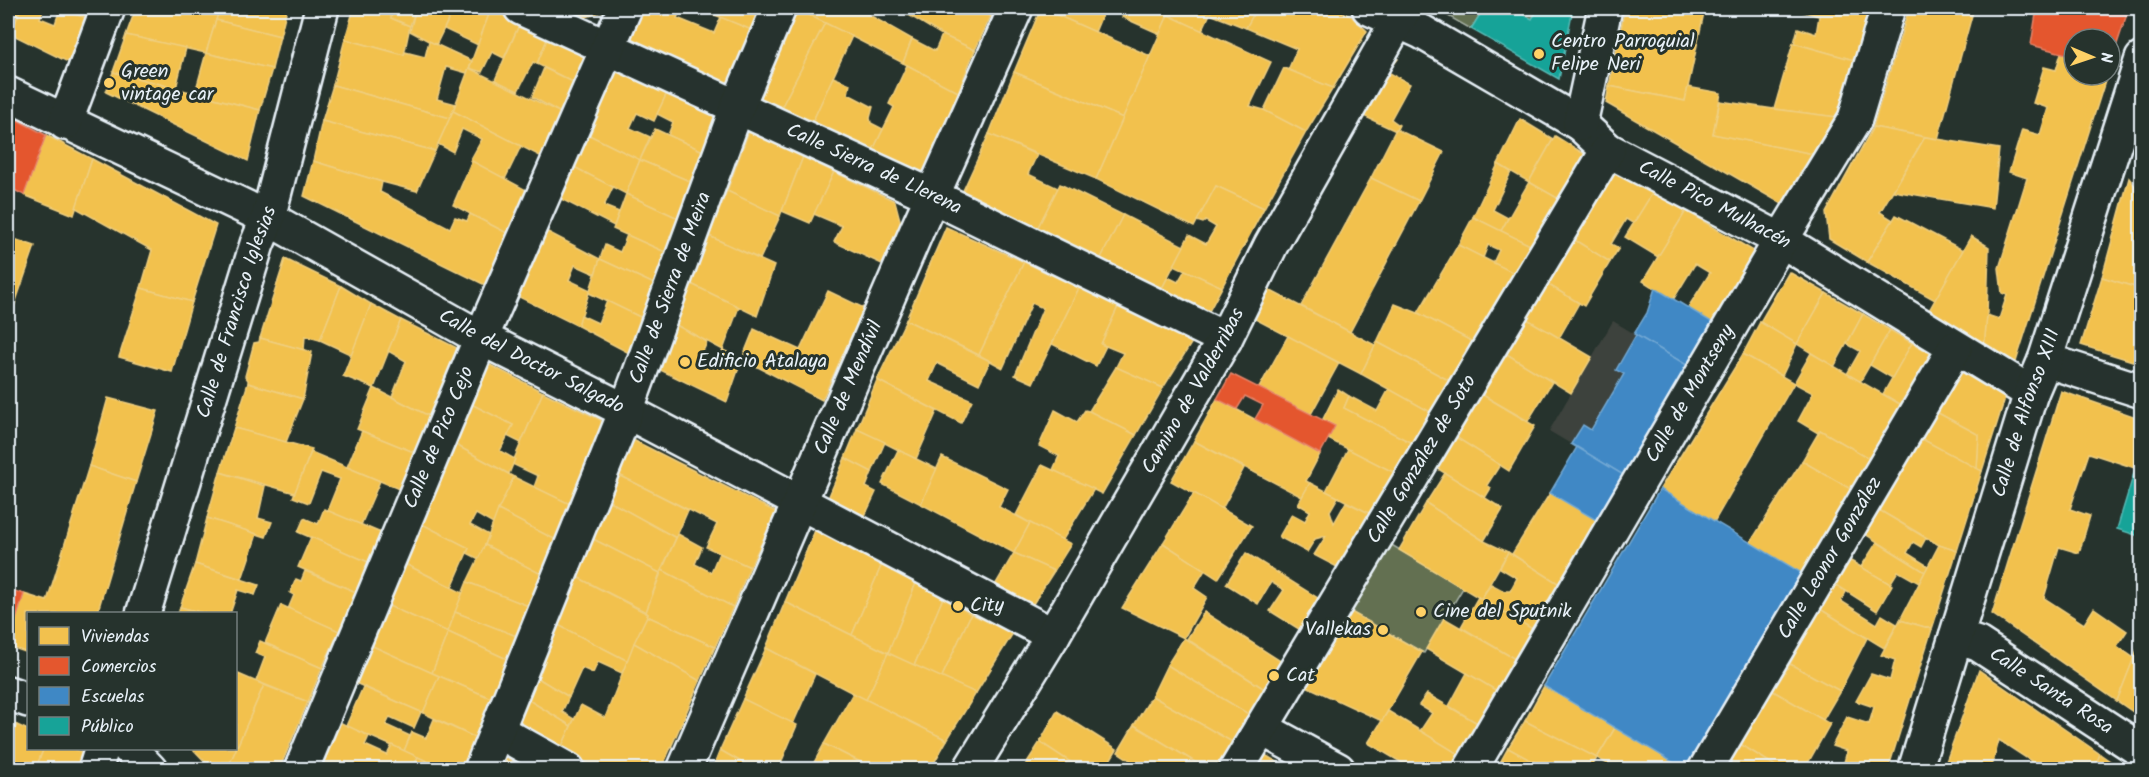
<svg xmlns="http://www.w3.org/2000/svg" width="2149" height="777" font-family="Kalam,sans-serif">
<rect width="100%" height="100%" fill="#26332d"/>
<filter id="ink" filterUnits="userSpaceOnUse"><feTurbulence type="fractalNoise" baseFrequency=".0167" numOctaves="2"/><feDisplacementMap in="SourceGraphic" scale="12" xChannelSelector="R" yChannelSelector="G"/><feConvolveMatrix kernelMatrix="1 2 1 2 8 2 1 2 1" color-interpolation-filters="sRGB"/></filter>
<g filter="url(#ink)">
<!-- built -->
<polygon fill="#3c423c" points="1613,321 1690,367 1625,476 1549,431"/>
<!-- green -->
<g fill="#637051" stroke="#a6b0a4" stroke-width="1.5">
<polygon points="1443,8 1484,8 1471,29 1441,12"/>
<polygon points="1511,8 1539,8 1532,19"/>
<polygon points="1390,544 1463,588 1424,653 1351,612"/>
</g>
<!-- homes -->
<g fill="#f2c14e" stroke="#efcf81" stroke-width="1.5">
<polygon points="8,8 21,8 11,34 8,32"/>
<polygon points="21,8 44,8 40,18 55,24 60,9 87,18 70,63 11,34"/>
<polygon points="55,8 91,8 87,18"/>
<polygon points="136,8 220,8 206,53 126,35"/>
<polygon points="220,8 287,8 280,36 216,20"/>
<polygon points="354,8 363,8 392,14 391,18 410,26 404,55 345,39"/>
<polygon points="363,8 393,8 392,14"/>
<polygon points="393,8 416,8 410,26 391,18"/>
<polygon points="416,8 454,8 436,45 410,31"/>
<polygon points="454,8 487,8 491,9 478,45 444,29"/>
<polygon points="562,8 607,8 605,10 584,18"/>
<polygon points="643,8 682,8 677,18 714,33 721,17 752,30 729,90 630,43"/>
<polygon points="698,8 761,8 752,30"/>
<polygon points="796,8 825,23 780,110 758,99"/>
<polygon points="796,8 857,8 912,39 903,63"/>
<polygon points="903,8 971,8 991,16 975,50 942,35 902,11"/>
<polygon points="971,8 994,8 991,16"/>
<polygon points="1041,8 1105,8 1095,32"/>
<polygon points="1041,8 1150,56 1123,118 1014,72"/>
<polygon points="1117,8 1195,8 1210,14 1202,31 1168,15 1160,34 1122,17 1124,11"/>
<polygon points="1195,8 1213,8 1210,14"/>
<polygon points="1213,8 1257,8 1246,28 1210,14"/>
<polygon points="1257,8 1331,8 1351,16 1367,31 1333,88 1288,70 1297,49 1246,28"/>
<polygon points="1625,8 1705,8 1685,101 1609,86"/>
<polygon points="1790,8 1856,8 1868,11 1854,60 1794,43 1798,28 1816,34 1819,16"/>
<polygon points="1909,8 1974,8 1938,139 1873,127"/>
<polygon points="491,9 520,23 504,58 492,52 482,72 469,68"/>
<polygon points="1168,15 1271,62 1250,106 1264,110 1306,132 1264,208 1216,186 1194,227 1096,179"/>
<polygon points="216,20 280,36 272,69 206,53"/>
<polygon points="520,23 548,37 537,64 533,62 518,91 495,80"/>
<polygon points="825,23 852,36 811,125 780,110"/>
<polygon points="126,35 186,48 176,88 113,72"/>
<polygon points="942,35 975,50 958,92 903,63 912,39 935,51"/>
<polygon points="548,37 585,55 573,82 537,64"/>
<polygon points="345,39 404,55 405,52 425,57 429,41 472,61 467,73 446,67 437,99 456,104 450,118 333,85"/>
<polygon points="1793,43 1854,60 1837,117 1774,109"/>
<polygon points="206,53 272,69 260,110 195,93"/>
<polygon points="2061,53 2074,56 2074,75 2107,75 2015,365 1984,347 1987,315 1999,319 2007,295 2002,293 1999,268 2027,178 2009,172 2022,130 2040,135 2048,108 2033,103 2044,67 2056,70"/>
<polygon points="1390,54 1398,59 1388,72 1410,84 1391,119 1399,125 1396,131 1357,113"/>
<polygon points="907,65 958,92 924,179 871,154 894,107 889,104"/>
<polygon points="469,68 561,113 542,157 453,111"/>
<polygon points="544,68 573,82 561,113 532,97"/>
<polygon points="1284,68 1333,88 1306,132 1264,110"/>
<polygon points="616,70 667,93 654,121 637,113 630,128 650,137 640,160 587,134"/>
<polygon points="113,72 260,110 248,161 106,92"/>
<polygon points="1014,72 1123,118 1096,179 989,134"/>
<polygon points="833,77 850,84 848,94 873,107 870,118 871,123 883,129 871,154 811,125"/>
<polygon points="333,85 450,118 435,151 322,121"/>
<polygon points="1609,86 1685,101 1688,87 1721,93 1713,134 1814,154 1784,205 1606,103"/>
<polygon points="667,93 719,118 705,152 668,135 673,122 657,114"/>
<polygon points="1720,101 1774,109 1837,117 1814,154 1713,134"/>
<polygon points="453,111 521,146 505,179 470,161 482,139 462,129 453,152 438,144"/>
<polygon points="1520,119 1553,139 1529,182 1498,164"/>
<polygon points="322,121 435,151 417,191 382,182 313,161"/>
<polygon points="1873,127 1925,137 1880,212 1893,220 1867,262 1829,239 1826,213"/>
<polygon points="655,129 705,152 694,183 640,160"/>
<polygon points="1396,129 1444,152 1419,201 1371,178"/>
<polygon points="749,131 803,157 780,216 727,191"/>
<polygon points="587,134 640,160 626,194 574,167"/>
<polygon points="989,134 1037,155 1028,174 1058,188 1036,231 960,197"/>
<polygon points="46,135 92,159 74,215 24,195"/>
<polygon points="1555,136 1586,155 1559,199 1529,182"/>
<polygon points="1925,137 1999,149 1993,208 1893,191"/>
<polygon points="803,157 834,172 810,223 782,211"/>
<polygon points="92,159 216,225 192,302 141,288 152,250 76,208"/>
<polygon points="640,160 694,183 680,219 626,194"/>
<polygon points="313,161 382,182 380,192 450,228 455,217 467,221 470,214 509,234 485,285 304,196"/>
<polygon points="472,161 528,191 509,234 453,205"/>
<polygon points="1498,164 1511,172 1493,210 1508,218 1501,231 1473,217"/>
<polygon points="574,167 613,187 604,206 619,212 614,226 559,198"/>
<polygon points="1614,171 1653,192 1634,224 1626,219 1611,244 1619,248 1610,262 1573,239"/>
<polygon points="834,172 895,201 901,224 882,264 834,242 842,226 814,214"/>
<polygon points="1371,178 1419,201 1350,332 1301,306"/>
<polygon points="2129,178 2142,195 2141,289 2102,277"/>
<polygon points="1529,182 1559,199 1532,246 1501,231"/>
<polygon points="1060,184 1123,215 1099,262 1036,231"/>
<polygon points="1216,186 1264,208 1222,287 1174,265 1189,235 1206,244 1216,227 1206,221 1203,223 1197,221"/>
<polygon points="727,191 780,216 760,259 709,236"/>
<polygon points="1653,192 1686,211 1658,257 1625,237"/>
<polygon points="626,194 680,219 667,253 613,229"/>
<polygon points="1686,211 1757,253 1715,324 1687,309 1710,273 1695,264 1673,300 1643,281"/>
<polygon points="1123,215 1184,246 1160,292 1099,262"/>
<polygon points="1896,215 1963,250 1935,300 1867,262"/>
<polygon points="1473,217 1532,246 1516,274 1493,263 1499,250 1488,245 1483,258 1458,245"/>
<polygon points="946,227 1024,262 979,355 906,320"/>
<polygon points="544,230 600,259 595,274 575,265 569,280 590,290 578,326 517,296"/>
<polygon points="627,235 667,253 654,284 600,259 605,245 620,252"/>
<polygon points="709,236 774,266 757,316 689,283"/>
<polygon points="1971,236 1989,247 1987,315 1984,347 1927,314"/>
<polygon points="8,237 35,246 8,324"/>
<polygon points="1573,239 1610,262 1584,306 1547,284"/>
<polygon points="1458,245 1516,274 1475,343 1418,313"/>
<polygon points="285,259 341,286 320,340 305,336 304,350 260,338"/>
<polygon points="600,259 654,284 642,318 589,293"/>
<polygon points="1024,262 1079,288 1033,383 1015,375 1043,308 1032,303 1003,368 979,355"/>
<polygon points="1185,270 1222,287 1208,313 1160,292 1168,277 1178,282"/>
<polygon points="1789,272 1826,293 1797,344 1760,322"/>
<polygon points="2102,277 2141,289 2134,313 2142,316 2142,364 2081,345"/>
<polygon points="689,283 739,307 723,350 674,324"/>
<polygon points="1547,284 1579,303 1559,338 1527,319"/>
<polygon points="341,286 371,304 352,355 320,340"/>
<polygon points="141,288 192,302 172,372 119,357"/>
<polygon points="1079,288 1118,307 1101,344 1106,346 1096,366 1052,344"/>
<polygon points="1269,290 1375,345 1361,374 1255,319"/>
<polygon points="828,291 864,308 822,400 742,359 754,329 800,350"/>
<polygon points="1826,293 1863,314 1834,367 1797,344"/>
<polygon points="607,301 642,318 629,353 578,326 581,315 598,323"/>
<polygon points="371,304 401,320 374,388 343,376"/>
<polygon points="1395,304 1418,313 1475,343 1452,382 1377,342"/>
<polygon points="1118,307 1192,342 1163,388 1116,367 1123,353 1101,344"/>
<polygon points="1863,314 1890,330 1860,382 1847,374 1860,351 1847,344"/>
<polygon points="1527,319 1592,357 1571,393 1505,353"/>
<polygon points="401,320 459,349 431,417 392,397 406,361 388,351"/>
<polygon points="906,320 990,361 979,384 937,363 929,381 972,400 961,423 877,380"/>
<polygon points="1760,322 1797,344 1782,376 1743,354"/>
<polygon points="674,324 707,342 701,356 716,365 723,350 742,359 727,402 656,368"/>
<polygon points="1890,330 1912,343 1892,378 1870,365"/>
<polygon points="1288,336 1339,363 1311,414 1259,388"/>
<polygon points="260,338 312,352 303,399 248,383 248,380 245,376 254,343 259,342"/>
<polygon points="1377,342 1452,382 1434,414 1361,374"/>
<polygon points="1912,343 1935,356 1905,407 1883,394"/>
<polygon points="1505,353 1552,382 1528,421 1481,394"/>
<polygon points="1811,353 1905,407 1872,460 1820,430 1818,433 1798,421 1813,393 1794,383"/>
<polygon points="1743,354 1794,383 1714,522 1660,489"/>
<polygon points="488,364 543,392 521,443 507,436 513,425 471,404"/>
<polygon points="1116,367 1163,388 1136,435 1089,411"/>
<polygon points="1962,372 2005,398 1982,471 1977,469 1979,435 1938,413"/>
<polygon points="877,380 937,411 916,459 857,429"/>
<polygon points="248,383 303,399 286,442 234,428"/>
<polygon points="374,388 431,417 416,453 357,429"/>
<polygon points="1338,389 1349,396 1344,408 1414,444 1395,473 1328,439 1335,426 1323,419"/>
<polygon points="1389,389 1434,414 1416,445 1344,408 1349,396 1377,411"/>
<polygon points="2061,391 2142,419 2142,447 2135,468 2089,453 2070,509 2090,516 2079,553 2059,547 2044,598 2084,624 2094,608 2127,631 2117,646 2134,658 2117,701 1992,614"/>
<polygon points="543,392 601,420 603,434 572,505 534,487 538,476 512,464"/>
<polygon points="1481,394 1535,426 1509,471 1454,436"/>
<polygon points="108,398 158,411 136,482 89,466"/>
<polygon points="1217,399 1320,454 1306,481 1310,483 1302,497 1194,441"/>
<polygon points="471,404 513,425 500,451 515,459 509,474 454,444"/>
<polygon points="1055,410 1077,422 1085,410 1089,411 1136,435 1102,494 1053,470 1059,456 1039,446"/>
<polygon points="1938,413 1979,435 1977,469 1922,439"/>
<polygon points="234,428 312,449 295,493 220,472"/>
<polygon points="857,429 885,442 872,472 845,458"/>
<polygon points="1820,430 1872,460 1854,491 1802,461"/>
<polygon points="362,431 416,453 399,489 347,467"/>
<polygon points="1454,436 1500,465 1487,485 1491,488 1485,498 1435,467"/>
<polygon points="1922,439 1982,471 1957,551 1939,545 1879,510"/>
<polygon points="633,440 776,512 750,567 706,547 717,524 617,474"/>
<polygon points="1194,441 1244,468 1222,509 1171,481"/>
<polygon points="454,444 514,477 493,524 476,514 470,525 489,535 479,559 467,553 469,548 420,523"/>
<polygon points="1348,449 1395,473 1371,514 1326,491"/>
<polygon points="898,450 937,469 921,504 882,484"/>
<polygon points="311,452 380,481 361,525 327,511 340,479 321,472 309,503 293,497"/>
<polygon points="942,457 1008,489 999,507 1030,523 1014,553 921,504"/>
<polygon points="845,458 872,472 866,487 876,492 863,520 826,503"/>
<polygon points="1802,461 1854,491 1805,575 1750,543"/>
<polygon points="1042,465 1094,489 1062,541 1016,515"/>
<polygon points="89,466 136,482 97,614 28,614 28,653 8,646 24,594 47,601"/>
<polygon points="220,472 265,486 258,518 272,522 266,537 207,518"/>
<polygon points="1445,473 1503,509 1484,541 1426,503"/>
<polygon points="617,474 688,510 676,538 609,501"/>
<polygon points="514,477 572,505 556,540 498,510"/>
<polygon points="1310,483 1338,497 1330,511 1334,523 1346,502 1371,514 1339,568 1314,555 1326,536 1315,539 1307,552 1279,537 1292,514 1305,521 1310,511 1298,504"/>
<polygon points="1194,493 1252,526 1218,579 1163,543"/>
<polygon points="1550,493 1598,521 1561,585 1512,554"/>
<polygon points="609,501 676,538 660,573 593,539"/>
<polygon points="1426,503 1484,541 1508,552 1481,599 1399,550"/>
<polygon points="324,509 381,533 368,562 298,532 304,518 318,524"/>
<polygon points="498,510 556,540 543,575 485,545"/>
<polygon points="1879,510 1926,538 1921,547 1913,542 1907,553 1928,566 1925,572 1865,534"/>
<polygon points="207,518 257,534 242,579 195,564"/>
<polygon points="420,523 469,548 452,587 401,562"/>
<polygon points="1030,523 1071,544 1054,571 1014,553"/>
<polygon points="816,528 882,564 852,635 785,602"/>
<polygon points="678,534 702,547 695,564 711,572 719,553 750,567 733,607 662,570"/>
<polygon points="311,537 368,562 356,592 298,567"/>
<polygon points="593,539 660,573 646,612 577,577"/>
<polygon points="1877,542 1925,572 1919,583 1898,571 1890,584 1861,567"/>
<polygon points="1163,543 1205,570 1194,588 1207,597 1184,638 1122,608"/>
<polygon points="485,545 543,575 531,607 467,582"/>
<polygon points="1939,545 1957,551 1932,629 1900,620"/>
<polygon points="1508,552 1561,585 1534,630 1481,599 1491,584 1504,591 1510,591 1517,578 1500,568"/>
<polygon points="1014,553 1054,571 1031,607 994,587"/>
<polygon points="1246,553 1321,600 1302,631 1270,611 1284,590 1271,582 1258,604 1226,584"/>
<polygon points="1849,560 1892,585 1877,611 1835,584"/>
<polygon points="401,562 463,593 448,632 384,604"/>
<polygon points="195,564 259,585 255,595 238,590 230,614 207,614 180,607"/>
<polygon points="882,564 916,583 888,653 852,635"/>
<polygon points="662,570 733,607 715,647 647,616 648,614 646,612"/>
<polygon points="305,571 356,592 339,631 288,609 294,595 290,593 296,579 301,581"/>
<polygon points="577,577 648,614 628,661 558,625"/>
<polygon points="467,582 531,607 519,637 455,612"/>
<polygon points="916,583 943,598 914,666 888,653"/>
<polygon points="1835,584 1846,592 1841,601 1877,624 1882,615 1897,624 1884,648 1820,609"/>
<polygon points="1478,597 1534,630 1515,659 1461,627"/>
<polygon points="943,598 971,614 941,679 914,666"/>
<polygon points="785,602 888,653 866,700 766,648"/>
<polygon points="384,604 448,632 432,673 368,644"/>
<polygon points="281,605 339,631 322,668 265,643"/>
<polygon points="180,607 207,614 178,614"/>
<polygon points="1820,609 1867,638 1840,691 1790,664"/>
<polygon points="455,612 519,637 509,660 448,632"/>
<polygon points="1204,612 1282,662 1266,690 1187,639"/>
<polygon points="1351,612 1422,652 1382,721 1306,686"/>
<polygon points="971,614 1013,633 976,693 941,679"/>
<polygon points="647,616 715,647 700,681 634,643"/>
<polygon points="1444,618 1515,659 1497,691 1426,649"/>
<polygon points="1900,620 1932,629 1888,770 1842,770 1847,751 1832,746 1847,717 1869,724 1874,707 1856,701 1871,674 1890,680 1895,660 1881,655"/>
<polygon points="558,625 628,661 622,673 598,662 593,673 582,668 569,697 536,677"/>
<polygon points="448,632 509,660 493,699 432,673"/>
<polygon points="1184,638 1266,690 1250,715 1167,665"/>
<polygon points="260,641 322,668 308,702 256,681 265,657 255,653"/>
<polygon points="634,643 700,681 661,770 599,770 561,748 581,705 605,718"/>
<polygon points="368,644 439,676 423,713 351,681"/>
<polygon points="766,648 815,674 793,724 743,699"/>
<polygon points="2137,650 2142,653 2142,718 2117,701"/>
<polygon points="888,653 976,693 947,740 866,700"/>
<polygon points="1790,664 1840,691 1823,720 1773,691"/>
<polygon points="1167,665 1250,715 1234,743 1152,696"/>
<polygon points="1979,670 2100,754 2094,770 2028,770 2031,761 1999,740 1991,770 1943,770"/>
<polygon points="236,673 264,685 227,770 213,770 192,748 236,748"/>
<polygon points="1467,673 1497,691 1479,724 1449,706"/>
<polygon points="439,676 493,699 478,739 423,713"/>
<polygon points="536,677 569,697 562,712 574,719 571,726 527,699"/>
<polygon points="264,685 308,702 279,770 227,770"/>
<polygon points="1544,686 1615,728 1597,758 1525,721"/>
<polygon points="363,687 421,712 414,728 390,717 386,725 410,736 404,751 346,726"/>
<polygon points="1773,691 1830,724 1804,770 1782,770 1740,744"/>
<polygon points="853,693 947,740 930,770 876,770 824,744"/>
<polygon points="1427,694 1479,724 1460,755 1420,731 1432,713 1419,705"/>
<polygon points="1152,696 1234,743 1218,770 1208,770 1134,725"/>
<polygon points="527,699 571,726 561,748 517,722"/>
<polygon points="743,699 797,725 778,770 755,770 720,750"/>
<polygon points="1057,711 1117,749 1104,770 1082,770 1040,742"/>
<polygon points="1388,711 1460,755 1451,770 1414,770 1368,743"/>
<polygon points="434,719 478,739 464,770 446,770 404,751 412,732 426,738"/>
<polygon points="335,720 369,736 365,745 387,755 392,745 418,757 412,770 403,770 398,767 397,770 313,770"/>
<polygon points="8,721 17,725 8,744"/>
<polygon points="1525,721 1597,758 1590,770 1548,770 1508,748"/>
<polygon points="17,725 28,730 28,748 44,748 35,770 8,770 8,744"/>
<polygon points="1134,725 1208,770 1145,770 1118,752"/>
<polygon points="1615,728 1686,770 1618,770 1597,758"/>
<polygon points="1040,742 1081,769 1081,770 1022,770"/>
<polygon points="824,744 876,770 814,770 811,768"/>
<polygon points="1740,744 1782,770 1725,770"/>
<polygon points="44,748 72,748 84,753 77,770 35,770"/>
<polygon points="1508,748 1539,765 1536,770 1496,770"/>
<polygon points="720,750 755,770 712,770"/>
<polygon points="2100,754 2123,770 2094,770"/>
<polygon points="1265,755 1291,770 1257,770"/>
<polygon points="503,756 528,770 497,770"/>
<polygon points="418,757 446,770 412,770"/>
</g>
<!-- shops -->
<g fill="#e4572e" stroke="#e5856b" stroke-width="1.5">
<polygon points="2037,8 2129,8 2110,65 2110,39 2074,39 2074,56 2031,45"/>
<polygon points="8,115 46,135 24,195 8,187"/>
<polygon points="1231,374 1335,426 1320,454 1255,419 1263,405 1245,396 1237,409 1217,399"/>
<polygon points="8,589 24,594 8,646"/>
</g>
<!-- schools -->
<g fill="#3f88c5" stroke="#72a8d4" stroke-width="1.5">
<polygon points="1655,288 1715,324 1690,367 1634,334 1647,313"/>
<polygon points="1636,335 1690,367 1625,476 1571,444 1583,425 1591,430 1624,374 1616,370"/>
<polygon points="1577,447 1625,476 1598,521 1550,493"/>
<polygon points="1660,489 1805,575 1691,770 1686,770 1544,686"/>
</g>
<!-- public -->
<g fill="#17a398" stroke="#56bab5" stroke-width="1.5">
<polygon points="1484,8 1511,8 1532,19 1539,8 1573,8 1559,79 1471,29"/>
<polygon points="2142,447 2142,537 2117,529"/>
</g>
<g fill="none" stroke-linecap="round" stroke-linejoin="round">
<!-- minor casing -->
<g stroke="#e8f1f8" stroke-width="38">
<g id="minor">
<path id="s1" d="M521,8L932,196L1225,339"/>
<path id="s2" d="M1369,8L1422,32L1580,124L1608,150L1781,240L2031,393"/>
<path id="s3" d="M8,94L268,218L481,338L626,411L1053,635"/>
<polyline points="65,123 108,8"/>
<polyline points="1580,124 1605,8"/>
<polyline points="2045,360 2142,391"/>
<path id="s4" d="M143,614L257,244L268,218L322,8"/>
<path id="s5" d="M1956,637L1978,644L2142,751"/>
<polyline points="8,693 28,700"/>
<polyline points="1261,728 1338,770"/>
<polyline points="498,731 568,770"/>
<polyline points="129,748 150,770"/>
<polyline points="95,770 102,748"/>
<path id="s6" d="M301,770L481,338L625,8"/>
<path id="s7" d="M481,770L626,411L738,105L779,8"/>
<path id="s8" d="M684,770L917,230L1016,8"/>
<path id="s9" d="M970,770L1053,635L1225,339L1271,245L1405,8"/>
<path id="s10" d="M1236,770L1608,150"/>
<path id="s11" d="M1470,770L1781,240L1855,119L1888,8"/>
<path id="s12" d="M1705,770L1955,348"/>
<path id="s13" d="M1915,770L2031,393L2045,360L2142,59"/>
</g>
</g>
<!-- minor -->
<use href="#minor" stroke="#26332d" stroke-width="33"/>
</g>
</g>
<!-- markers -->
<g fill="#ffd166" stroke="#26332d" stroke-width="2">
<circle cx="1539" cy="54" r="6"/>
<circle cx="109" cy="83" r="6"/>
<circle cx="685" cy="362" r="6"/>
<circle cx="958" cy="606" r="6"/>
<circle cx="1421" cy="612" r="6"/>
<circle cx="1383" cy="630" r="6"/>
<circle cx="1274" cy="676" r="6"/>
</g>
<g text-anchor="middle" dominant-baseline="central" stroke-width="6" stroke-linejoin="round" paint-order="stroke">
<!-- poi labels -->
<g font-size="20" fill="#e8f1f8" stroke="#26332d" text-anchor="start">
<text x="1551" y="42">Centro Parroquial<tspan x="1551" dy="23">Felipe Neri</tspan></text>
<text x="121" y="72">Green<tspan x="121" dy="23">vintage car</tspan></text>
<text x="697" y="362">Edificio Atalaya</text>
<text x="970" y="606">City</text>
<text x="1433" y="612">Cine del Sputnik</text>
<text x="1371" y="630" text-anchor="end">Vallekas</text>
<text x="1286" y="676">Cat</text>
</g>
<!-- street labels -->
<g font-size="20" fill="#e8f1f8" stroke="#26332d">
<text stroke="none"><textPath href="#s1" startOffset="388">Calle Sierra de Llerena</textPath></text>
<text stroke="none"><textPath href="#s2" startOffset="399">Calle Pico Mulhacén</textPath></text>
<text stroke="none"><textPath href="#s7" startOffset="518">Calle de Sierra de Meira</textPath></text>
<text stroke="none"><textPath href="#s4" startOffset="316">Calle de Francisco Iglesias</textPath></text>
<text stroke="none"><textPath href="#s3" startOffset="588">Calle del Doctor Salgado</textPath></text>
<text stroke="none"><textPath href="#s8" startOffset="416">Calle de Mendívil</textPath></text>
<text stroke="none"><textPath href="#s9" startOffset="440">Camino de Valderribas</textPath></text>
<text stroke="none"><textPath href="#s11" startOffset="436">Calle de Montseny</textPath></text>
<text stroke="none"><textPath href="#s13" startOffset="374">Calle de Alfonso XIII</textPath></text>
<text stroke="none"><textPath href="#s6" startOffset="360">Calle de Pico Cejo</textPath></text>
<text stroke="none"><textPath href="#s10" startOffset="362">Calle González de Soto</textPath></text>
<text stroke="none"><textPath href="#s12" startOffset="246">Calle Leonor González</textPath></text>
<text stroke="none"><textPath href="#s5" startOffset="110">Calle Santa Rosa</textPath></text>
</g>
</g>
<!-- margin -->
<rect width="2149" height="777" fill="none" stroke="#26332d" stroke-width="30"/>
<rect x="15" y="15" width="2119" height="747" fill="none" stroke="#e8f1f8" stroke-width="2" filter="url(#ink)"/>
<!-- legend -->
<rect x="27" y="612" width="210" height="138" fill="#26332d" stroke="#747f7e" stroke-width="1.5"/>
<rect x="39" y="627" width="30" height="18" fill="#f2c14e" stroke="#747f7e" stroke-width="1.5"/>
<text x="81" y="642" font-size="18" fill="#e8f1f8">Viviendas</text>
<rect x="39" y="657" width="30" height="18" fill="#e4572e" stroke="#747f7e" stroke-width="1.5"/>
<text x="81" y="672" font-size="18" fill="#e8f1f8">Comercios</text>
<rect x="39" y="687" width="30" height="18" fill="#3f88c5" stroke="#747f7e" stroke-width="1.5"/>
<text x="81" y="702" font-size="18" fill="#e8f1f8">Escuelas</text>
<rect x="39" y="717" width="30" height="18" fill="#17a398" stroke="#747f7e" stroke-width="1.5"/>
<text x="81" y="732" font-size="18" fill="#e8f1f8">Público</text>
<!-- north arrow -->
<g transform="translate(2092 57) rotate(92)"><circle r="28" fill="#26332d" stroke="#747f7e" stroke-width="1.5"/>
<path d="M0-4.5L10 22L0 15L-10 22Z" fill="#ffd166"/>
<text y="-9" font-size="16" font-weight="bold" text-anchor="middle" fill="#e8f1f8">N</text>
</g>
</svg>
